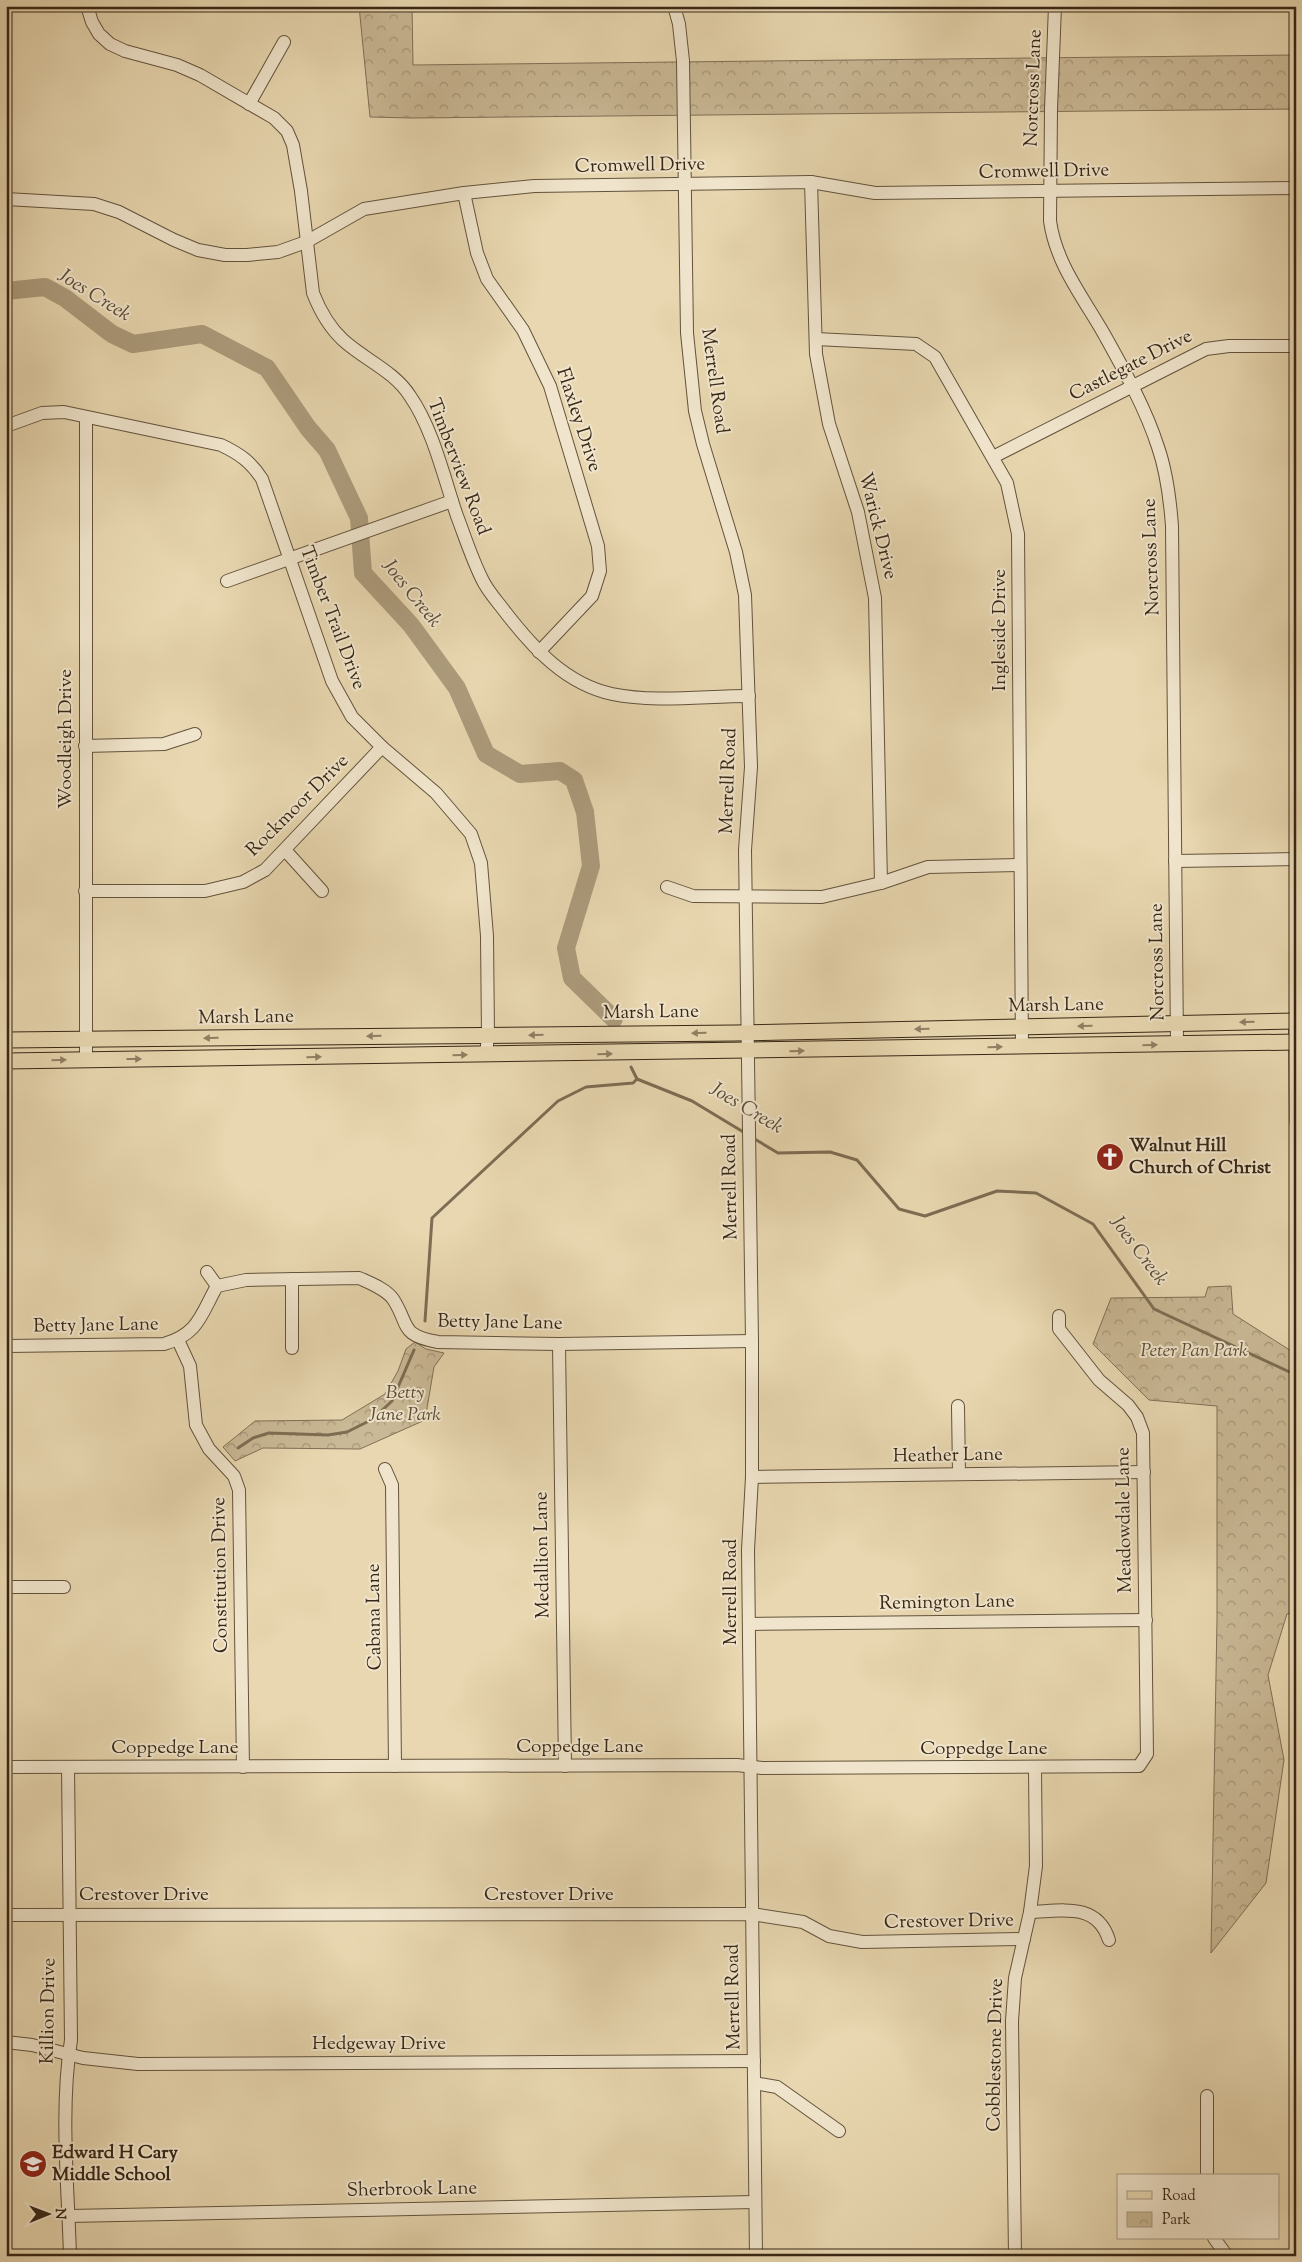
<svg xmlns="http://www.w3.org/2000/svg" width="1302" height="2262" font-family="'Sorts Mill Goudy',serif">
<defs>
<pattern id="park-crowns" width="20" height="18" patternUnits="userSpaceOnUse" patternTransform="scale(1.25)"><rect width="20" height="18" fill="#cab996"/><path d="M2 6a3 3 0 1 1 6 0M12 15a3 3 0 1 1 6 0" fill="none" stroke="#a59679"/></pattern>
</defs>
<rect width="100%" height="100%" fill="#e8d7b0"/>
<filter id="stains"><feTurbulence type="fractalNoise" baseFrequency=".004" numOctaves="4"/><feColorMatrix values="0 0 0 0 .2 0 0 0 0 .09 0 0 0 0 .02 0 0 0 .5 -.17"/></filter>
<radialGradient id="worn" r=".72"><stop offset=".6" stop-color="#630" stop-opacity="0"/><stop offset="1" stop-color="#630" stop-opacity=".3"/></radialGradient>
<!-- park -->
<g fill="url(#park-crowns)" stroke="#807056">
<polygon points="359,6 412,6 413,65 1296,55 1296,109 413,118 370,117"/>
<polygon points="1231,1286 1233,1314 1296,1354 1296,1612 1287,1614 1268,1675 1284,1760 1266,1883 1211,1953 1217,1619 1217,1406 1149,1400 1093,1344 1111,1298 1205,1297 1208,1287"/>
<polygon points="415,1342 426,1349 444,1353 434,1367 425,1420 360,1449 263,1448 235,1461 223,1447 255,1421 342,1420 385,1394 398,1371 406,1349"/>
</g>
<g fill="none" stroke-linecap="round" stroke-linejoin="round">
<!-- stream -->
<g stroke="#7d6d53" stroke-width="3">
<polyline points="631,1067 637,1079 692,1101 745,1133"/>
<polyline points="753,1138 778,1153 830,1152 857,1160 899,1209 925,1216 997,1191 1036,1193 1093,1224 1154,1309 1296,1375"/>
<polyline points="425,1321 432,1218 558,1101 586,1087 633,1083 637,1079"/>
<polyline points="238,1448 253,1438 269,1433 328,1435 347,1432 373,1419 392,1401 414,1350"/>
</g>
<!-- river -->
<polyline stroke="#ac9b7c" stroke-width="18" points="6,291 45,287 65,298 112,334 133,344 202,334 267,368 308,428 327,450 359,518 363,573 411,625 457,688 486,754 520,774 560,771 574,780 585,812 591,866 566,948 572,978 614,1019"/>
<!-- minor casing -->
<g stroke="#63533c" stroke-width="14">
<g id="minor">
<path d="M87,6L92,22L99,34L110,44L125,51L177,65L200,75L274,118L287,131L293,145L301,191L313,293C320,311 329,327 343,340C365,360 394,371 410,396C433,429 444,478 457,516C465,537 472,559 482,579C488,592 498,602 506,613C534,649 566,684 612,694C656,703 704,696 749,696"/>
<polyline points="674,6 679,24 683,61 687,333 695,411 703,444 736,552 745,595 751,767 745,850 752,1341 752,1477 748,1550 756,2256"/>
<path d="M1055,6L1051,109L1050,221C1056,264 1083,297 1104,334C1124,370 1145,407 1158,447C1167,473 1170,499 1172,526L1177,1044"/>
<polyline points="249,104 284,42"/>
<polyline points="811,182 816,354 829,424 858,512 875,598 881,883"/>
<polyline points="464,193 477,253 487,279 523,330 550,386 598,546 600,571 592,596 539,652"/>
<polyline points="6,199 94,204 119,212 174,240 198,250 225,255 247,255 278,252 306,242 364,209 464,193 534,186 811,182 875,193 1296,188"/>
<polyline points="816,339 916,344 935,357 1007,483 1018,534 1022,1047"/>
<path d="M6,426L42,413L64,412L221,445C240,454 251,462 262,479L332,681L352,717L382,747L436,793L471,834L481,863L487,936L488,1035L486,1055"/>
<polyline points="993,457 1206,349 1229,346 1296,346"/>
<polyline points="227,581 452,501"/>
<polyline points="85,746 164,744 195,734"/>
<polyline points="285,850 322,891"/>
<polyline points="1175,861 1296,859"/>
<polyline points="667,887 693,896 822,897 881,883 928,867 1020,865"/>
<polyline points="85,891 205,891 243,882 265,870 382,747"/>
<polyline points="1295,1021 1296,1121"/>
<polyline points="86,1060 86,418"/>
<polyline points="207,1272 217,1286"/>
<polyline points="178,1340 190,1366 196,1425 209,1449 234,1476 239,1490 243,1767"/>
<polyline points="559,1344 565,1766"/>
<path d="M6,1346L164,1344C199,1334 201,1314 217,1286L246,1280L359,1278C370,1283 386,1289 393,1299C410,1325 399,1335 438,1342L559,1344L752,1341"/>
<polyline points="292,1348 292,1279"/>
<polyline points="958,1406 959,1474"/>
<polyline points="385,1469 392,1485 395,1766"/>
<polyline points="752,1477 1144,1472"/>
<polyline points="6,1587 64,1587"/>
<polyline points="749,1624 1146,1620"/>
<polyline points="6,1767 737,1765 762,1768 1139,1766 1147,1754 1143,1433 1137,1417 1128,1405 1099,1380 1059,1329 1059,1316"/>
<path d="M68,1767L71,2040C60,2110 68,2185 70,2256"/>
<path d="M1030,1912C1062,1911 1097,1902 1109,1940"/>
<polyline points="6,1915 752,1914 803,1922 829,1936 862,1942 1024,1939"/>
<polyline points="6,2042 32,2045 83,2058 138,2064 754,2061"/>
<polyline points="754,2083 777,2087 839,2131"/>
<polyline points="1207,2176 1207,2096"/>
<polyline points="69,2216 755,2202"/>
<polyline points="1214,2238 1227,2256"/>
<polyline points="1015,2256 1012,2021 1015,1978 1030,1912 1036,1866 1035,1768"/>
</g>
</g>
<!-- major casing -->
<g stroke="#372716" stroke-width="17">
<g id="major">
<polyline points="6,1040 736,1033 1296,1021"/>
<polyline points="6,1061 1296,1042"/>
</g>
</g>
<!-- minor -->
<use href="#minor" stroke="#f0e5cc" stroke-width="12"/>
<!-- major -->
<use href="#major" stroke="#e8d7b0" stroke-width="15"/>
</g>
<!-- one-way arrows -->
<defs><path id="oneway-solid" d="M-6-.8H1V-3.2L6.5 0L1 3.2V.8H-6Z" transform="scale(1.25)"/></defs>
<g fill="#907f63">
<use href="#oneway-solid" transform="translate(1247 1022) rotate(179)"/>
<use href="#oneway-solid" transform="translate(1085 1026) rotate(179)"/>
<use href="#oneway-solid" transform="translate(922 1029) rotate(179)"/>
<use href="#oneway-solid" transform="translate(699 1033) rotate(179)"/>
<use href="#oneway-solid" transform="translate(536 1035) rotate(179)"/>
<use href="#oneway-solid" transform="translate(374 1036) rotate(179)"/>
<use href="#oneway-solid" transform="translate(211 1038) rotate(179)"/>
<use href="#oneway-solid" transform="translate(1150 1045) rotate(-1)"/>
<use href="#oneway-solid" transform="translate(995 1047) rotate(-1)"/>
<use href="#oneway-solid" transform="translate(797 1051) rotate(-1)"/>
<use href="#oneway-solid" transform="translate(605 1054) rotate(-1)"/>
<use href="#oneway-solid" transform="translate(460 1055) rotate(-1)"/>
<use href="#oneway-solid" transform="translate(314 1057) rotate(-1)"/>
<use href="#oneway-solid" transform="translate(134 1059)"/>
<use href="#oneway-solid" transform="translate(59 1060) rotate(-1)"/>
</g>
<!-- icons -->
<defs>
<g id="church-disc" transform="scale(1.4375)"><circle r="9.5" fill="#8f2418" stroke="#f0e5cc"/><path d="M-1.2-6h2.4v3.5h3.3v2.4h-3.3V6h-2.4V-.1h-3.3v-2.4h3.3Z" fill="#fff"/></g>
<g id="school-disc" transform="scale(1.4375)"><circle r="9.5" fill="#8f2418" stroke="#f0e5cc"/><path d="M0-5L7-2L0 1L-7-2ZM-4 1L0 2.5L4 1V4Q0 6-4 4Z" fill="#fff"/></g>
</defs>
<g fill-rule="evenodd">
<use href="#church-disc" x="1110" y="1157"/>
<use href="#school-disc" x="33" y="2164"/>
</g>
<g text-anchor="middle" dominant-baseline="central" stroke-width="4" stroke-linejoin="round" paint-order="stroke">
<!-- street labels -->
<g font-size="19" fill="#372716" stroke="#f0e5cc">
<text transform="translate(1034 88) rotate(-88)">Norcross Lane</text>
<text transform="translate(640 166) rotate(-1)">Cromwell Drive</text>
<text transform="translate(1044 172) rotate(-1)">Cromwell Drive</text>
<text transform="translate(1131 366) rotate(-27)">Castlegate Drive</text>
<text transform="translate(714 381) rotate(82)">Merrell Road</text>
<text transform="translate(578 420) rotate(72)">Flaxley Drive</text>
<text transform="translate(458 467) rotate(69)">Timberview Road</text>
<text transform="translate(877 526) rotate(76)">Warick Drive</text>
<text transform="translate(1152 557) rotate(-92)">Norcross Lane</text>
<text transform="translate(332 618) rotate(69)">Timber Trail Drive</text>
<text transform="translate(1000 630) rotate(-90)">Ingleside Drive</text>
<text transform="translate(66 739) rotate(-90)">Woodleigh Drive</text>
<text transform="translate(729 781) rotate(-88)">Merrell Road</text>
<text transform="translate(298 806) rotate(-45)">Rockmoor Drive</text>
<text transform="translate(1158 962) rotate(-91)">Norcross Lane</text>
<text transform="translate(1056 1006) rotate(-1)">Marsh Lane</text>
<text transform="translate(651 1013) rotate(-1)">Marsh Lane</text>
<text transform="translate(246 1018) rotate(-1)">Marsh Lane</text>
<text transform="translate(731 1187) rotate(-91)">Merrell Road</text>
<text transform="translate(500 1323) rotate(1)">Betty Jane Lane</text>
<text transform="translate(96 1326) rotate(-1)">Betty Jane Lane</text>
<text transform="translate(948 1456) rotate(-1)">Heather Lane</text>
<text transform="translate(1125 1520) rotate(-91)">Meadowdale Lane</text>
<text transform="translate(543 1555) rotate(-91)">Medallion Lane</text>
<text transform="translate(221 1575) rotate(-91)">Constitution Drive</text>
<text transform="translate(731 1592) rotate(-90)">Merrell Road</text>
<text transform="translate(947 1603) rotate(-1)">Remington Lane</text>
<text transform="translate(375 1617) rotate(-91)">Cabana Lane</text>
<text x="580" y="1747">Coppedge Lane</text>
<text x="175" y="1748">Coppedge Lane</text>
<text x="984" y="1749">Coppedge Lane</text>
<text x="144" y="1895">Crestover Drive</text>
<text x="549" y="1895">Crestover Drive</text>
<text transform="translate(949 1922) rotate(-1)">Crestover Drive</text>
<text transform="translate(734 1997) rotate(-91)">Merrell Road</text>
<text transform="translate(49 2011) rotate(-89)">Killion Drive</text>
<text x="379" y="2044">Hedgeway Drive</text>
<text transform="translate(996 2055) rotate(-89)">Cobblestone Drive</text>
<text transform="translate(412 2190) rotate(-1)">Sherbrook Lane</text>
</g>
<!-- poi labels -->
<g font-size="19" font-weight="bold" fill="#372716" stroke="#f0e5cc" text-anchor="start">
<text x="1129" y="1146">Walnut Hill<tspan x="1129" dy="22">Church of Christ</tspan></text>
<text x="52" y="2153">Edward H Cary<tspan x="52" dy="22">Middle School</tspan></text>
</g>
<!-- park labels -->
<g font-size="19" font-style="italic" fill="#5c4c36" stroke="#f0e5cc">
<text x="1194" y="1351">Peter Pan Park</text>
<text x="405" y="1393">Betty<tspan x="405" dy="22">Jane Park</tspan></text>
</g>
<!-- water labels -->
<g font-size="20" font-style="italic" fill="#5a4a35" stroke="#f0e5cc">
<text transform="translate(94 296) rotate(32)">Joes Creek</text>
<text transform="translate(411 594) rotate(51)">Joes Creek</text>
<text transform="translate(746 1109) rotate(31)">Joes Creek</text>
<text transform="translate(1138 1251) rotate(53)">Joes Creek</text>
</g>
</g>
<!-- margin -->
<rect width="1302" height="2262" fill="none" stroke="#e8d7b0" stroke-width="25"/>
<rect x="8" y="8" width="1287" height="2247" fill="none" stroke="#372716" stroke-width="2.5"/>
<rect x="12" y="12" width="1277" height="2237" fill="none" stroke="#372716"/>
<!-- legend -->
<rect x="1117" y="2174" width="162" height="65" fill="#f0e5cc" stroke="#a69983"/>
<rect x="1127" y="2191" width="25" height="8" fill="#e8d7b0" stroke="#a69983"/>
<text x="1162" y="2200" font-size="15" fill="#372716">Road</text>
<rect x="1127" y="2212" width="25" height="15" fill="url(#park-crowns)" stroke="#a69983"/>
<text x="1162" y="2224" font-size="15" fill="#372716">Park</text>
<!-- north arrow -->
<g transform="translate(48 2214) rotate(89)" stroke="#f0e5cc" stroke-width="4" paint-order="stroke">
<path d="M0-4L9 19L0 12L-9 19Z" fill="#372716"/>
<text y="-8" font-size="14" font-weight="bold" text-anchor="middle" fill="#372716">N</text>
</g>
<rect width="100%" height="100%" filter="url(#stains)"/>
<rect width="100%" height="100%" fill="url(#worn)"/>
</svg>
